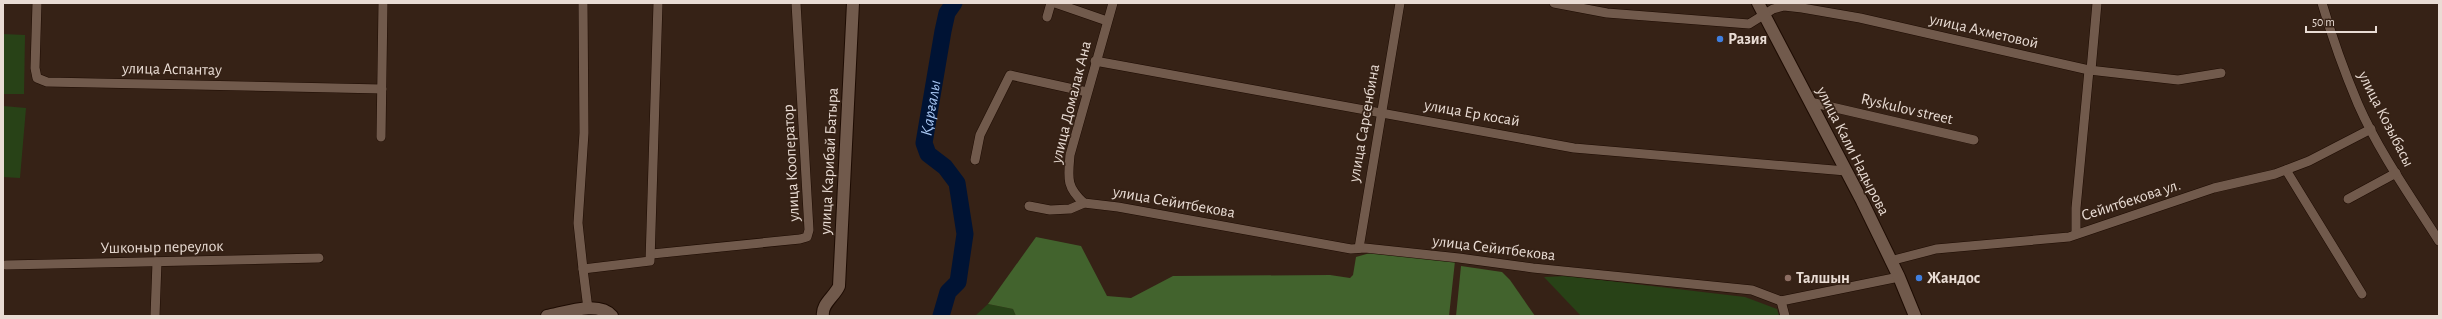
<svg xmlns="http://www.w3.org/2000/svg" width="2442" height="319" font-family="'Alegreya Sans',sans-serif">
<rect width="100%" height="100%" fill="#362216"/>
<!-- green -->
<g fill="#284217">
<polygon points="3,34 25,35 24,94 3,94"/>
<polygon points="3,106 26,108 20,178 3,177"/>
<polygon points="1567,276 1745,297 1777,309 1779,316 1581,316 1544,277"/>
<polygon points="988,304 1013,309 1016,316 975,316"/>
</g>
<!-- forest -->
<g fill="#42632d">
<polygon points="1036,237 1081,246 1107,296 1131,298 1173,276 1330,275 1350,278 1353,275 1356,257 1370,253 1455,261 1449,316 1016,316 1013,309 988,304"/>
<polygon points="1461,266 1502,272 1510,280 1535,316 1456,316"/>
</g>
<g fill="none" stroke-linecap="round" stroke-linejoin="round">
<!-- river -->
<path stroke="#001334" stroke-width="17" id="s1" d="M941,316L948,292L958,282L965,234L957,183L945,167L928,154L924,143L943,31L947,13L954,3"/>
<!-- street casing -->
<g stroke="#1d0b02" stroke-width="10">
<g id="street">
<polyline points="37,3 35,68 37,78 47,82 382,89"/>
<polyline points="1055,3 1107,21"/>
<polyline points="1554,3 1607,13 1749,24 1773,9 1784,6 1802,8 1860,18 2089,70 2178,80 2221,73"/>
<path d="M2322,3C2332,37 2344,71 2358,104C2379,152 2411,197 2439,241"/>
<polyline points="1047,17 1051,3"/>
<polyline points="1095,61 1574,148 1846,171"/>
<polyline points="2091,70 2097,3"/>
<polyline points="1810,102 1974,140"/>
<polyline points="381,137 383,3"/>
<polyline points="975,160 980,135 1010,75 1087,92"/>
<polyline points="2286,170 2362,294"/>
<polyline points="2348,199 2396,173"/>
<path d="M1084,203C1066,187 1068,178 1070,155L1113,3"/>
<polyline points="1029,206 1050,210 1070,209 1084,203 1118,207 1351,249 1365,248 1459,258 1533,268 1752,290 1781,301 1899,277"/>
<polyline points="2076,234 2076,208 2089,70"/>
<polyline points="1359,248 1400,3"/>
<polyline points="652,254 800,239 807,237 809,230 796,3"/>
<polyline points="1890,261 1936,249 2069,237 2214,188 2275,174 2309,161 2371,129"/>
<polyline points="6,265 319,258"/>
<polyline points="583,269 578,223 584,133 583,3"/>
<polyline points="1781,301 1785,316"/>
<polyline points="588,309 583,269 650,261 658,3"/>
<polyline points="155,316 157,262"/>
</g>
</g>
<!-- secondary casing -->
<g stroke="#1d0b02" stroke-width="14">
<g id="secondary">
<polyline points="1758,3 1862,201 1899,277 1915,316"/>
<path d="M547,316C564,313 599,300 612,316"/>
<path d="M823,316C821,304 835,296 839,286L853,3"/>
</g>
</g>
<!-- street -->
<use href="#street" stroke="#715a4c" stroke-width="9"/>
<!-- secondary -->
<use href="#secondary" stroke="#715a4c" stroke-width="12"/>
</g>
<!-- markers -->
<g fill="#3f7fe0" stroke="#362216" stroke-width="1.5">
<circle cx="1720" cy="39" r="4"/>
<circle cx="1919" cy="278" r="4"/>
</g>
<circle fill="#8d6e63" stroke="#362216" stroke-width="1.5" cx="1788" cy="278" r="4"/>
<g text-anchor="middle" dominant-baseline="central" stroke-width="3.5" stroke-linejoin="round" paint-order="stroke">
<!-- street labels -->
<g font-size="16" fill="#e9dcd4" stroke="#362216">
<text transform="translate(1984 31) rotate(13)">улица Ахметовой</text>
<text transform="translate(172 69) rotate(1)">улица Аспантау</text>
<text transform="translate(1071 102) rotate(-76)">улица Домалак Ана</text>
<text transform="translate(1907 109) rotate(13)">Ryskulov street</text>
<text transform="translate(1472 113) rotate(10)">улица Ер косай</text>
<text transform="translate(2386 119) rotate(63)">улица Козыбасы</text>
<text transform="translate(1364 123) rotate(-80)">улица Сарсенбина</text>
<text transform="translate(1853 151) rotate(63)">улица Кали Надырова</text>
<text transform="translate(829 161) rotate(-87)">улица Карибай Батыра</text>
<text transform="translate(791 163) rotate(-93)">улица Кооператор</text>
<text transform="translate(2131 200) rotate(-18)">Сейитбекова ул.</text>
<text transform="translate(1174 202) rotate(10)">улица Сейитбекова</text>
<text transform="translate(162 247) rotate(-1)">Ушконыр переулок</text>
<text transform="translate(1494 248) rotate(7)">улица Сейитбекова</text>
</g>
<!-- poi labels -->
<g font-size="16" font-weight="bold" fill="#e9dcd4" stroke="#362216" text-anchor="start">
<text x="1728" y="39">Разия</text>
<text x="1796" y="278">Талшын</text>
<text x="1927" y="278">Жандос</text>
</g>
<!-- water labels -->
<g font-size="17" font-style="italic" fill="#a7c6f2" stroke="#362216">
<text stroke="none"><textPath href="#s1" startOffset="228">Қарғалы</textPath></text>
</g>
</g>
<!-- border -->
<rect width="2442" height="319" fill="none" stroke="#e9dcd4" stroke-width="8"/>
<!-- scale -->
<path d="M2306 26v6h70v-6" fill="none" stroke="#e9dcd4" stroke-width="2"/>
<text x="2312" y="26" font-size="12" fill="#e9dcd4" stroke="#362216" stroke-width="3" paint-order="stroke">50 m</text>
</svg>
